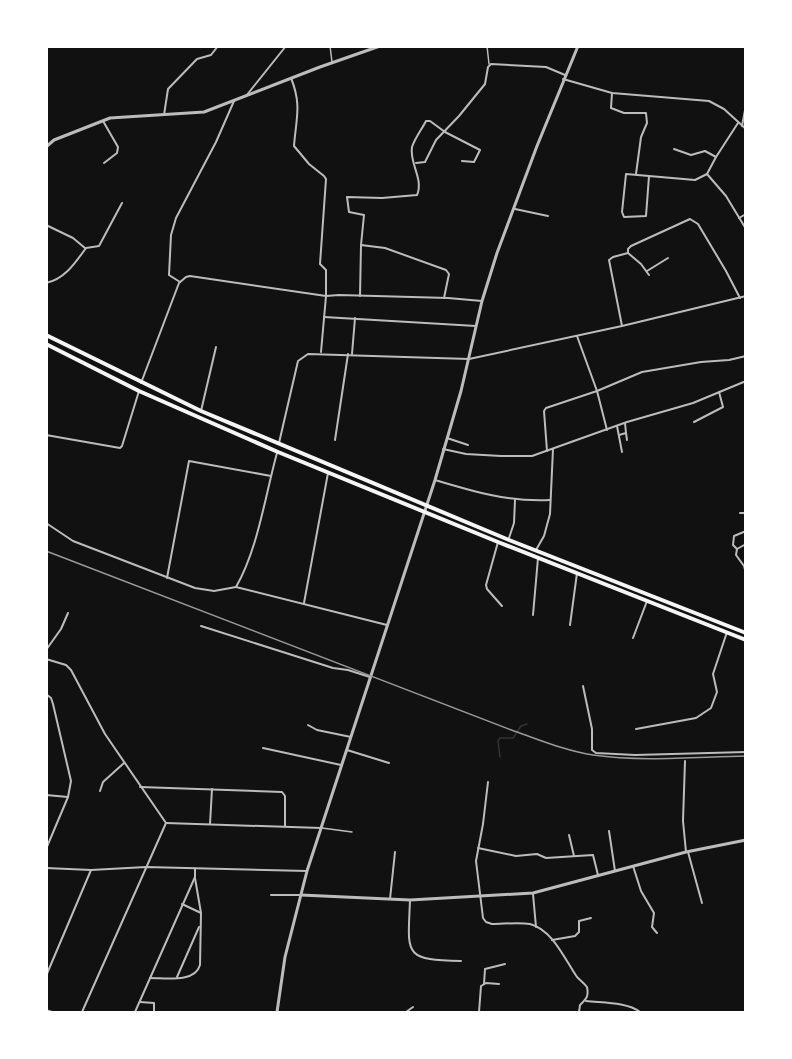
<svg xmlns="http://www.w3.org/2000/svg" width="792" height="1059" font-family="Manrope,sans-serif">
<rect width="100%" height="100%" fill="#111"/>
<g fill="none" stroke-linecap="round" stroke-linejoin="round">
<!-- stream -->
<polyline stroke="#333" stroke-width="1.5" points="500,757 498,741 500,738 513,738 521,726 527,724"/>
<!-- service -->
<g stroke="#bcbcbc" stroke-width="1.5">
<polyline points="330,46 332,62"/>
<polyline points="487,46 489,64"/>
<polyline points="322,828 352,832"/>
</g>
<!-- minor -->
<g stroke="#bcbcbc" stroke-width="2">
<path d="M291,78C302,105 296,119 294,146L309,164L324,176L326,179L320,264L326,270V296L339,295L448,298L482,301"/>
<polyline points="563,79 612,93 709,101 724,109 746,129"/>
<polyline points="612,93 611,108 624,113 646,113 647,123 641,137 636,174"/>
<polyline points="246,96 286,46"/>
<polyline points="164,115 168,89 197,59 211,55 218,46"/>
<polyline points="103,121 118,147 117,153 104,163"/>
<polyline points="742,126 746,105"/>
<polyline points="674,149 691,155 705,151 716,157"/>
<polyline points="416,163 425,162 436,140 459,116 485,84 488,67 491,64 546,67 565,75"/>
<polyline points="707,174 726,196 746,229"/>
<polyline points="649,176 646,216 624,217 622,212 626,174 695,180 707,174 716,157 738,123"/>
<polyline points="515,209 548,216"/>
<polyline points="739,218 746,214"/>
<polyline points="46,225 73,238 85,248"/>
<path d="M361,245L364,215L349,212L347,197L382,198L417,195C424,179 409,163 412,147C415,138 422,129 426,121H430L445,132L480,150L474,162L462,161"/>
<polyline points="628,253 641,264 649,275"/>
<polyline points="647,271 668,258"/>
<polyline points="180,282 169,275 171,235 176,218 216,142 234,101"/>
<path d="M46,283C65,279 75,263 86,248L99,246L122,203"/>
<polyline points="360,296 361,245 385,248 446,270 449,274 444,298"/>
<polyline points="324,317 476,326"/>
<polyline points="622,326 609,260 613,257 628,253 628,249 631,246 690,219 698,224 726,271 740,298"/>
<polyline points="577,336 597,391 607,430"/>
<polyline points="352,354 355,318"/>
<polyline points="141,383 179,283 186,277 190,276 326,296 321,352"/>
<polyline points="201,411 216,347"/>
<polyline points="694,422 723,407 719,392"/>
<polyline points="617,426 622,452"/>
<polyline points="626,433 627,440"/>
<polyline points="46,435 120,448 122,446 139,391"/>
<polyline points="619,435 626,433 625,423"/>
<polyline points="447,438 468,445"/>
<polyline points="335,440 348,354"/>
<polyline points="279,443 298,361 308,354 469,359 622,326 746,296"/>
<polyline points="443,449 466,454 501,456 532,456 627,422 693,403 746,381"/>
<polyline points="547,451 544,411 546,408 597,391 642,372 701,362 729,360 746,356"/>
<path d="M435,480C475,492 508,502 550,500"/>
<polyline points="740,513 746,513"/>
<path d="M46,523L73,541L195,588L214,591L236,587C258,549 265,496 277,453"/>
<polyline points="509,538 514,523 515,500"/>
<polyline points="498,542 486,585 487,589 502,606"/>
<polyline points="746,544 737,549 736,555 744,566 746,573"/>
<polyline points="737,549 733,545 734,536 746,531"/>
<polyline points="536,550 544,536 550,514 553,449"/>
<polyline points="167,578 189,461 271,476"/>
<polyline points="236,587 387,625"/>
<polyline points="304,603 328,473"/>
<polyline points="533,615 538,558"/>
<polyline points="570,625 577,573"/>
<polyline points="201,626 333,668 348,670 370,677"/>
<polyline points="633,638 647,601"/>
<polyline points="46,650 61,629 68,613"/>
<polyline points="46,659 66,665 71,670 105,734 166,823"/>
<polyline points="583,686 592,729 592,750 596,753 635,755 746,752"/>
<polyline points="46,694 51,698 53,704 71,781 68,797 46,849"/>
<polyline points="308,725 317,730 351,737"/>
<polyline points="636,729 696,718 711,708 717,692 713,674 727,632"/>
<polyline points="263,748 341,765"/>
<polyline points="347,750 389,763"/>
<polyline points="685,761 683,821 686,852"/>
<path d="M488,782L483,824L476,861L483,918L486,922L492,924C503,924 518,922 530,924C553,930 565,960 577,977C580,980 584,983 587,987C589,997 586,999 580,1005L579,1012"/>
<polyline points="140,787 282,792 285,796 285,826"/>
<polyline points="100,791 103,782 124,763"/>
<polyline points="46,795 68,797"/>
<polyline points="166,823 321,828"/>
<polyline points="210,824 212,789"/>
<polyline points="609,831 615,871"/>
<polyline points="569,835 574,856"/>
<polyline points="478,848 516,856 537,854 546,858 593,855 598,875"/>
<polyline points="688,852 702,903"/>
<polyline points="633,866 641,891 654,913 652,927 657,933"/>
<polyline points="46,868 91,870 146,867 307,871"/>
<polyline points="533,894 536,927"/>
<polyline points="271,895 301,895"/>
<polyline points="390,899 395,852"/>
<path d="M410,900C408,954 402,960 461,961"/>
<polyline points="182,904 201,913"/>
<polyline points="552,940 575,936 579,932 579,921 591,918"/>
<polyline points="46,976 91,870"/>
<polyline points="177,977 199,927"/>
<path d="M150,978C166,978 195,983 200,965L201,913L195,878"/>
<polyline points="484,984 485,969 505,964"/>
<path d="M586,1001C602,1003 627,1002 640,1012"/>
<polyline points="140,1002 154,1003 154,1012"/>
<polyline points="46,1010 52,1012"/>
<polyline points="82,1012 166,823"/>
<polyline points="135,1012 195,877 195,869"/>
<polyline points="406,1012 413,1007"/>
<polyline points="479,1012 481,986 486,983 499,984"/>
</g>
<!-- tertiary -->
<g stroke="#bcbcbc" stroke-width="3">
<polyline points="46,147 54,140 110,118 204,112 320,67 380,46"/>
<polyline points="301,895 410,900 533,893 686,852 746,840"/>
<polyline points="277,1012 285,957 307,871 435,480 461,391 482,301 497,253 537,146 578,46"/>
</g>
<!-- trunk -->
<g stroke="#f5f5f5" stroke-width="4">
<polyline points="46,335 201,411 509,540 746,633"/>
<polyline points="46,344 139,391 278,452 498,542 746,640"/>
</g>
<!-- rail -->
<path stroke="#9a9a9a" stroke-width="1.5" d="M46,551L514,731C540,740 566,751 593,755C643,762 695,757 746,756"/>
</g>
<!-- border -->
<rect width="792" height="1059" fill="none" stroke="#ffffff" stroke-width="96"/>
</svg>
